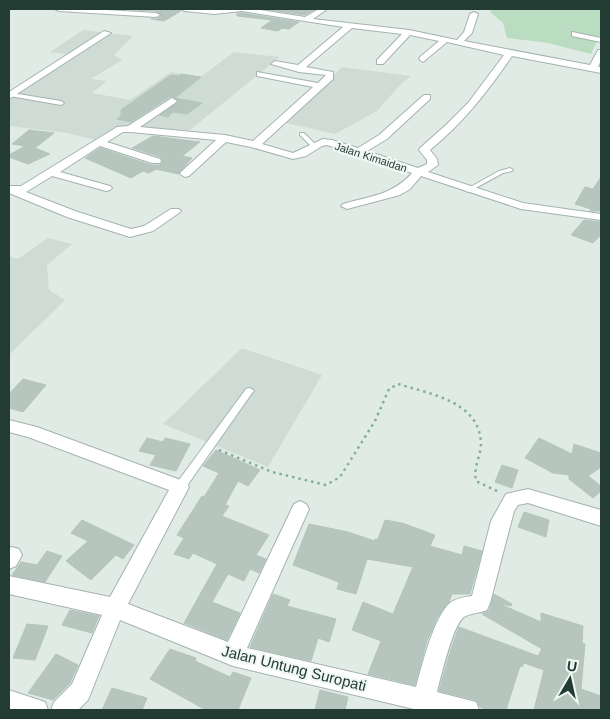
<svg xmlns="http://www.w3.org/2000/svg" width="610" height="719" font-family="Arial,sans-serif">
<rect width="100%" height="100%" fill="#e1ebe6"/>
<!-- built -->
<g fill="#cfdbd5">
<polygon points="83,30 133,36 114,55 122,60 91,79 107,81 92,93 130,100 171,72 201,77 234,52 280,57 190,130 119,127 99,141 67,133 9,126 9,95 70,55 50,52"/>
<polygon points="342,67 411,76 402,83 377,111 335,134 282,122 310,98"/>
<polygon points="48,238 72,244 47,265 49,290 65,300 9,355 9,256 18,259"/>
<polygon points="242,348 322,375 268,467 163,424"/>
</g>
<!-- green -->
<polygon fill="#badcc1" points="494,9 601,9 601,33 591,54 548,43 507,38 503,23 490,12"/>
<!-- building -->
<g fill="#b6c6bf" stroke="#b3c5bc">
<polygon points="117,9 179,9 181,11 164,21 151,19 157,19 162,16 156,11"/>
<polygon points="264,9 316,9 305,15"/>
<polygon points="237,13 242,13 299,22 289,29 282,28 278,31 261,28 272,20 237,16"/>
<polygon points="181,74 201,77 175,98 171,96 131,122 117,119 121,116 121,110 171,75 179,76"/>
<polygon points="175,98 202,103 187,114 173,112 168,117 160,115 178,102"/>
<polygon points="29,130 54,133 35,148 50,154 28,164 9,157 9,155 25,146 12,144"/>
<polygon points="153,136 200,142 182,156 192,158 178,174 156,169 149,173 143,171 131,178 85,158 100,148 151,165 160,165 163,162 161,157 132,148"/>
<polygon points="601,177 601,211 590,211 591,209 575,204 585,187 593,189"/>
<polygon points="584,220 601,222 601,235 593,243 571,235"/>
<polygon points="23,379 46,385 23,412 9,408 9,394"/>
<polygon points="147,438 163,442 165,438 190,444 176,471 150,465 156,455 139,451"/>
<polygon points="539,438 572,454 574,444 601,453 601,467 588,476 601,486 601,491 593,498 569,479 569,475 553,473 525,458"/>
<polygon points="216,450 260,470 248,486 238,481 225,505 229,506 222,516 269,535 256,555 266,559 259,573 250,569 244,581 228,574 212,602 240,613 227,640 184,623 217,564 193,553 189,559 174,554 184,538 177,535 202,496 204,497 219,473 203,466"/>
<polygon points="502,465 518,470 512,488 495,482"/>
<polygon points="524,512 549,520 546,537 518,527"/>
<polygon points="82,520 134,545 123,559 116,555 91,580 66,561 88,541 71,533"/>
<polygon points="385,520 402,523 435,535 430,546 462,555 464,546 482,551 470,594 452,594 449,602 437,618 427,641 415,685 368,674 381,641 352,630 363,602 393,614 413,567 367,559 356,594 337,589 339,582 293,565 309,524 348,532 375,541 375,539 378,539"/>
<polygon points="47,551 62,556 45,582 12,575 21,562 37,565"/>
<polygon points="273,594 290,600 287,606 336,619 329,642 318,638 311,661 250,647"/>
<polygon points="494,594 512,604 511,606 500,604 541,622 541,613 583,626 582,643 585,644 581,689 601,696 601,710 534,710 544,670 524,663 522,667 520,666 506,710 486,710 480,707 476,700 439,691 450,652 459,627 538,656 542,649 482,614 489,611"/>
<polygon points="70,610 99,616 92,633 62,625"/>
<polygon points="27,624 48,626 35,660 13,658"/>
<polygon points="170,649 196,658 195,661 230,677 233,672 251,678 238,710 206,710 150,679"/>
<polygon points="56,654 78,665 70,683 53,700 28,693"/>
<polygon points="112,688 147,698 142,710 102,710"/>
<polygon points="320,690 348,697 345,710 315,710"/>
</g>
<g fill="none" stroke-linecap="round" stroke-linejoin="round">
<!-- service casing -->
<g stroke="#a4b3ad" stroke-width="2">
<g id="service">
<polygon points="12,93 61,101 64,103 61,105 10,96 10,94"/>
<polygon points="300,133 304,133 315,144 315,146 311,146 300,135"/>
<polygon points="510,168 513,170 512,171 503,173 470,191 468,192 465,190 499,171"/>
<polygon points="249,388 252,389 254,391 252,393 184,490 180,491 176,490 175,487 176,484 246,389"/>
</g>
</g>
<!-- minor casing -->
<g stroke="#a4b3ad" stroke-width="2">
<g id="minor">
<polygon points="55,9 90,9 156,13 160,15 156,17 59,11"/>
<path d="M181,9H254L305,17L319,9H327L313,19L409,30L457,40L464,32L470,14L474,12L478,14L472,33L464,41L590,65L598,50H601V60L598,67H601V73L512,56C488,91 463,123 430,150L437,159L438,165L428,172L523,203L601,214V220L521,209L421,176L410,189L400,195L347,209L341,206L343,204C370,196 393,195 412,173L327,145L322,146L306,156L293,159L251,147L226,142L189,176L185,177L180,174L181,172L216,140L130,132H123L107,142L160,159L161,161L160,163H152L100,146L60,172L110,186L112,188L110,190L106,191L52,176L26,192L75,211L131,229L144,226L171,209H179L181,211L179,213L153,231L130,237L67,217L9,193V186H21L117,127L128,126L172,98L177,101L175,103L140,127L225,135L253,141L313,87L257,76V72L318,83L326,75L299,72L271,64L275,61L298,65L343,27L242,11L214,14L185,11ZM352,28L402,34L377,60V64H383L410,35L439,41L420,57L419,59L423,62L447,42L504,55L468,103L446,125L420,148L419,150L427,160V164L418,168L367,151L387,139L430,99V95H424L379,135L358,148L332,140L323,139L293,153L262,144L333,79V72L306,67Z"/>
<polygon points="104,31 111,33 9,99 9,92"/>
<polygon points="572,32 601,38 601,42 572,36"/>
<path d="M9,420L37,427L186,482L189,487L128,604L228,642L294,504L300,501L306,504L309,509L247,648L416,687C422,666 434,616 450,603C456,598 465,597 472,596L491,521L506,494L528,489L601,510V526L528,503L518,505L514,511L490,603L487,610C481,613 470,613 464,617C453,624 441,677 437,692L476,702L479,710H418L233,666L120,620L88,700L78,710H51L54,702L72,684L102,615L9,594V576L110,597L169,490L28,437L9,432Z"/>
<polygon points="12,547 19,549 22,555 16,566 9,569 9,548"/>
<polygon points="9,690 45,702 48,710 9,710"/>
</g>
</g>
<!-- path -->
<path stroke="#82ae9d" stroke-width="2.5" stroke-dasharray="2.5 4" stroke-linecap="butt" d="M219,450L272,472L326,485L340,477L375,421L389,389L398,384C430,394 479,401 481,443C481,456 473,467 476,481L499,492"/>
<!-- service -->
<use href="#service" fill="#fff" fill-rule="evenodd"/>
<!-- minor -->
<use href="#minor" fill="#fff" fill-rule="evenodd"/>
</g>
<g text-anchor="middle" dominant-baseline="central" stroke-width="4.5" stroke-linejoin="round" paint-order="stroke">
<!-- far-street labels -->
<g font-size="11" fill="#223b33" stroke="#f1f8f4">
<text transform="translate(371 157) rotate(18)">Jalan Kimaidan</text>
</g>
<!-- near-street labels -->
<g font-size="15" fill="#223b33" stroke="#f1f8f4">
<text transform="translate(294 668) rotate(14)">Jalan Untung Suropati</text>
</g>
</g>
<!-- border -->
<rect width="610" height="719" fill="none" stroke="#223b33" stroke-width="20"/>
<!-- north arrow -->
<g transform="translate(570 679) rotate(9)" stroke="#f1f8f4" stroke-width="4" paint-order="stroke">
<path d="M0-4L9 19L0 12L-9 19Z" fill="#223b33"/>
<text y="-8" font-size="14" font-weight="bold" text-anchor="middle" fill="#223b33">U</text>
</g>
</svg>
